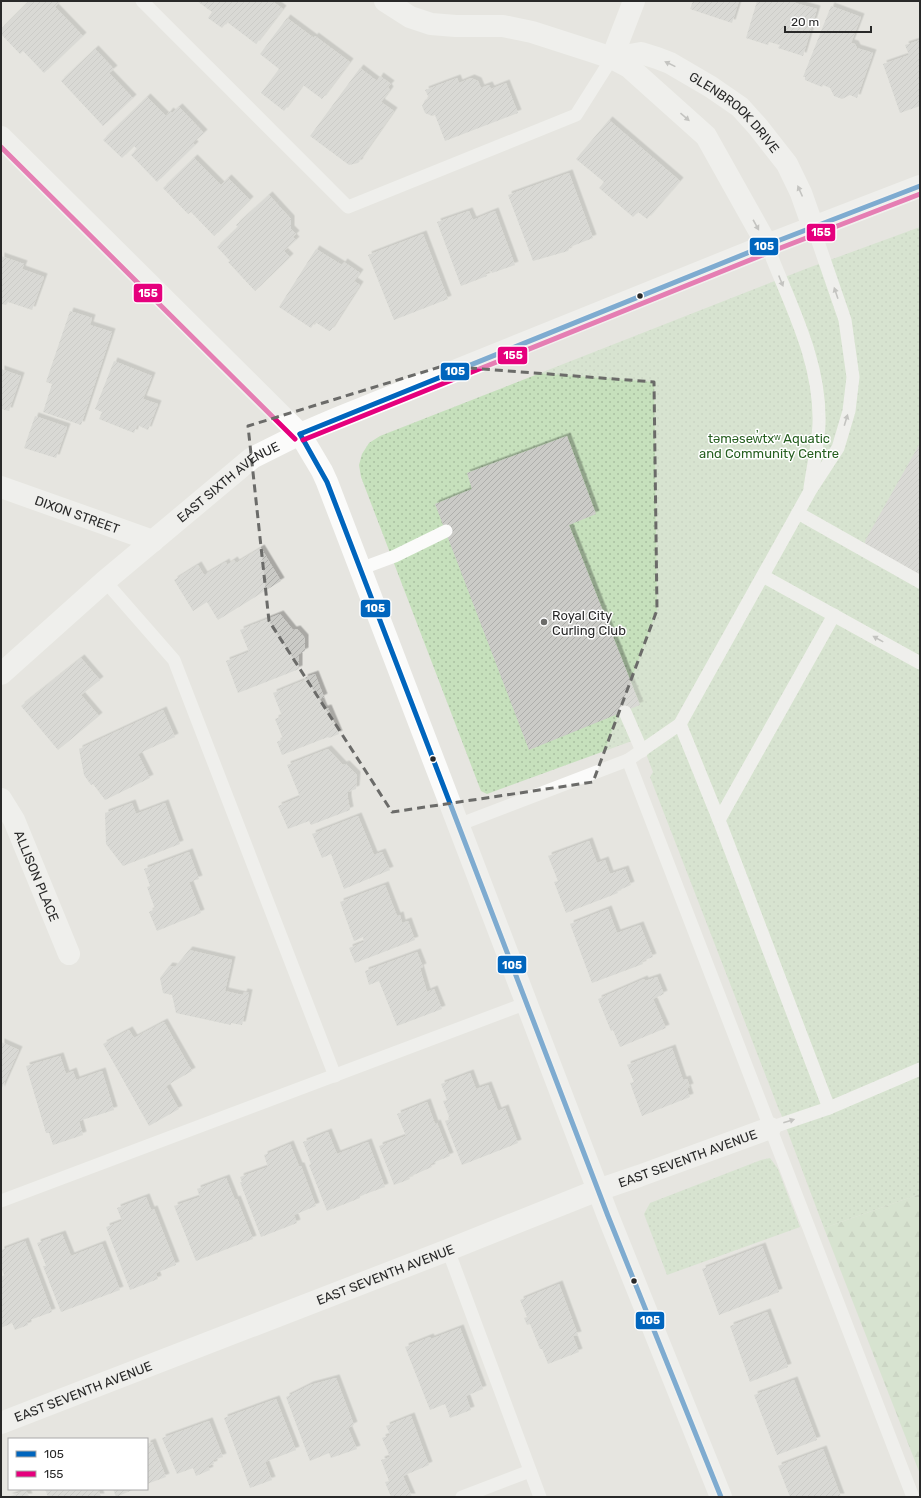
<svg xmlns="http://www.w3.org/2000/svg" width="921" height="1498" font-family="Rubik,sans-serif">
<defs>
<pattern id="green-dots" width="8" height="8" patternUnits="userSpaceOnUse"><rect width="8" height="8" fill="#c6e0bc"/><path d="M2 2h.1M6 6h.1" fill="none" stroke="#aac0a2" stroke-width="1.8" stroke-linecap="round"/></pattern>
<pattern id="forest-firs" width="22" height="20" patternUnits="userSpaceOnUse"><rect width="22" height="20" fill="#c6e0bc"/><path d="M5 1l3.5 6h-7zM16 11l3.5 6h-7z" fill="#aac0a2"/></pattern>
<pattern id="building-hatch" width="6" height="6" patternUnits="userSpaceOnUse"><rect width="6" height="6" fill="#cbcbc7"/><path d="M-1 1l2-2M0 6l6-6M5 7l2-2" fill="none" stroke="#aeaeab"/></pattern>
<filter id="shadow"><feDropShadow dx="3.5" dy="-3.5" stdDeviation="0" flood-color="#0004"/></filter>
</defs>
<rect width="100%" height="100%" fill="#e6e5e0"/>
<!-- green -->
<g fill="url(#green-dots)">
<polygon points="920,227 920,1194 824,1228 781,1114 779,1110 650,777 653,772 640,738 487,794 481,791 361,477 359,465 362,454 369,443 380,436 808,268"/>
<polygon points="770,1158 778,1169 800,1227 667,1275 644,1214 650,1203 761,1160"/>
</g>
<!-- forest -->
<polygon fill="url(#forest-firs)" points="920,1194 920,1474 824,1228"/>
<!-- building -->
<g fill="url(#building-hatch)" filter="url(#shadow)">
<polygon points="29,1 60,1 55,7 83,36 44,73 23,51 20,54 1,34 1,29"/>
<polygon points="197,1 272,1 283,9 256,44 227,22 222,28 208,18 212,12"/>
<polygon points="693,1 739,1 732,23 690,9"/>
<polygon points="757,1 796,1 795,3 817,9 803,56 778,48 780,45 769,42 768,45 746,38"/>
<polygon points="831,6 861,17 851,43 855,44 857,48 873,53 857,98 850,95 842,99 834,96 830,88 823,85 822,87 805,80 805,77 803,77"/>
<polygon points="287,18 314,38 315,36 350,62 322,99 303,85 284,111 261,93 279,69 260,54"/>
<polygon points="920,40 920,106 900,113 883,64 909,55 905,45"/>
<polygon points="95,49 114,69 109,73 133,98 103,126 61,81"/>
<polygon points="360,68 377,81 380,76 391,84 388,87 390,90 381,102 394,111 359,161 360,161 358,163 349,165 310,136"/>
<polygon points="457,78 459,83 471,78 478,81 481,88 489,85 491,89 506,83 518,113 445,141 435,115 432,116 425,113 422,106 425,100 429,98 425,90"/>
<polygon points="147,97 166,116 170,111 172,113 179,107 204,133 193,143 195,145 157,182 131,155 137,149 134,146 122,158 103,140"/>
<polygon points="609,120 680,181 647,219 638,212 633,217 599,188 604,182 576,159"/>
<polygon points="194,158 221,185 228,178 250,200 214,236 191,212 188,214 163,188"/>
<polygon points="569,173 593,238 570,247 568,251 533,261 508,195"/>
<polygon points="269,195 291,219 291,229 296,234 293,237 296,240 284,251 290,257 255,291 228,262 230,261 217,247 238,227 236,225"/>
<polygon points="469,211 473,220 495,211 515,265 492,273 491,271 485,273 487,276 461,286 437,222"/>
<polygon points="423,234 448,299 394,320 368,255"/>
<polygon points="316,249 342,265 344,262 360,273 354,281 360,285 331,330 329,331 315,322 311,328 279,307"/>
<polygon points="1,256 24,264 22,269 44,277 32,310 8,302 6,305 1,304"/>
<polygon points="70,311 92,318 90,325 112,332 81,425 43,412 52,384 46,382"/>
<polygon points="114,361 152,376 143,399 158,404 148,430 137,425 134,433 99,419 102,412 95,409"/>
<polygon points="1,369 21,376 9,411 1,409"/>
<polygon points="35,416 67,427 56,458 24,448"/>
<polygon points="567,436 596,514 569,525 640,705 529,750 435,504 472,489 467,473"/>
<polygon points="920,443 920,579 863,548 866,539"/>
<polygon points="261,548 281,581 218,620 207,602 193,611 174,580 198,565 204,575 226,562 227,565 234,560 236,563"/>
<polygon points="280,614 293,630 297,629 305,638 305,651 299,654 299,669 238,693 226,661 249,652 240,630"/>
<polygon points="81,658 100,680 81,695 99,716 58,750 21,706"/>
<polygon points="315,674 324,697 320,699 324,709 328,708 339,734 329,738 328,737 282,755 277,742 283,739 275,719 282,716 273,693 305,680 304,678"/>
<polygon points="163,710 175,737 138,754 150,778 105,800 93,784 91,785 84,775 79,749"/>
<polygon points="328,749 343,765 346,764 357,775 356,789 348,792 348,799 350,810 311,825 309,821 288,829 278,806 300,797 287,765"/>
<polygon points="132,803 136,814 165,803 180,844 123,866 106,844 105,813"/>
<polygon points="358,816 374,855 382,852 390,870 344,889 331,854 322,858 312,834"/>
<polygon points="589,841 597,863 605,860 610,874 625,869 631,885 617,891 618,893 566,913 554,882 558,881 548,856"/>
<polygon points="189,852 199,879 189,882 201,913 157,931 149,912 155,909 147,887 150,886 144,869"/>
<polygon points="385,885 397,916 400,915 402,923 408,921 415,940 355,963 349,948 364,942 363,937 354,941 340,902"/>
<polygon points="608,909 617,933 640,925 653,957 642,961 643,964 592,983 570,924"/>
<polygon points="189,950 232,960 225,991 243,995 244,992 249,993 242,1025 231,1023 231,1025 176,1013 172,995 163,993 160,978 169,966 175,967"/>
<polygon points="417,952 423,967 420,968 427,992 434,989 442,1009 397,1026 379,981 369,985 365,971"/>
<polygon points="657,977 664,994 653,999 666,1028 620,1047 613,1030 611,1031 598,999 644,979 645,981"/>
<polygon points="164,1022 192,1071 166,1086 179,1109 149,1126 103,1044 129,1030 134,1038"/>
<polygon points="1,1042 19,1050 1,1090"/>
<polygon points="672,1048 683,1080 687,1079 690,1087 687,1088 690,1097 642,1116 630,1083 634,1082 627,1065"/>
<polygon points="60,1056 66,1074 73,1071 76,1080 102,1071 114,1110 79,1121 83,1135 53,1145 49,1133 46,1133 26,1066"/>
<polygon points="470,1073 476,1089 488,1085 498,1111 505,1108 518,1143 462,1165 445,1121 450,1119 443,1101 447,1100 441,1084"/>
<polygon points="427,1102 435,1124 437,1123 450,1156 430,1164 432,1167 409,1177 410,1179 394,1185 379,1146 406,1136 397,1114"/>
<polygon points="328,1132 337,1154 368,1142 385,1187 360,1196 360,1198 327,1211 309,1165 311,1164 303,1142"/>
<polygon points="290,1144 299,1166 301,1166 316,1206 294,1215 297,1223 261,1237 240,1182 242,1182 240,1177 268,1167 264,1155"/>
<polygon points="226,1178 235,1200 237,1199 253,1239 196,1261 174,1206 200,1197 197,1189"/>
<polygon points="146,1197 151,1210 154,1209 176,1265 156,1273 158,1279 130,1290 106,1227 122,1221 117,1208"/>
<polygon points="62,1234 71,1256 102,1244 120,1290 61,1312 43,1266 46,1266 37,1243"/>
<polygon points="25,1241 52,1312 27,1321 28,1325 15,1330 12,1323 1,1328 1,1277 4,1275 1,1267 1,1250"/>
<polygon points="762,1246 779,1292 719,1315 702,1269"/>
<polygon points="559,1284 578,1335 573,1336 579,1352 548,1364 542,1349 540,1349 530,1324 527,1325 524,1318 527,1317 520,1300"/>
<polygon points="767,1312 788,1367 750,1382 730,1326"/>
<polygon points="460,1328 483,1389 466,1396 471,1410 450,1418 445,1404 430,1410 405,1347 430,1337 431,1339"/>
<polygon points="336,1378 354,1425 348,1428 357,1449 331,1458 329,1453 310,1461 286,1397 310,1385"/>
<polygon points="794,1380 817,1440 777,1455 754,1395"/>
<polygon points="276,1399 296,1450 265,1462 272,1480 250,1488 224,1418"/>
<polygon points="411,1416 429,1465 403,1476 412,1497 391,1497 385,1482 389,1481 381,1460 390,1457 382,1438 390,1435 386,1426"/>
<polygon points="209,1421 223,1457 213,1460 214,1464 208,1466 210,1470 196,1476 193,1468 177,1474 162,1438"/>
<polygon points="152,1442 166,1477 147,1484 147,1444"/>
<polygon points="823,1449 841,1497 790,1497 778,1466"/>
<polygon points="45,1489 98,1489 101,1497 48,1497"/>
<polygon points="113,1489 135,1489 116,1497"/>
<polygon points="26,1490 29,1497 8,1497"/>
</g>
<g fill="none" stroke-linecap="round" stroke-linejoin="round">
<!-- service -->
<g stroke="#fbfbfa" stroke-width="13">
<polyline points="142,1 348,207 576,115 612,58"/>
<polyline points="813,227 845,320 853,377 849,411 838,448 810,491 680,724 628,760 913,1497"/>
<path d="M767,245C789,303 821,360 819,424C818,445 813,467 810,488"/>
<polyline points="798,513 920,582"/>
<polyline points="360,569 395,556 446,531"/>
<polyline points="763,576 920,663"/>
<polyline points="105,581 174,660 335,1076"/>
<polyline points="625,712 642,751"/>
<polyline points="680,724 719,820 829,1108"/>
<polyline points="719,820 834,615"/>
<polyline points="458,825 628,760"/>
<polyline points="770,1128 829,1108 920,1069"/>
<polyline points="1,1201 527,1003"/>
<polyline points="448,1250 540,1497"/>
<polyline points="462,1497 530,1471"/>
</g>
<!-- minor -->
<g stroke="#fbfbfa" stroke-width="22">
<polyline points="385,1 410,17 431,24 456,26 503,26 532,32 591,51 612,58 629,67 706,136 767,245"/>
<path id="s1" d="M612,58L641,53L657,58L670,63L711,87L740,107L758,127L787,164L801,193L813,227"/>
<polyline points="612,58 634,1"/>
<path id="s2" d="M1,487L153,541"/>
<path id="s3" d="M1,674L105,581L252,458L300,434L322,471L327,482L608,1216L721,1497"/>
<path id="s4" d="M1,799L14,820L69,954"/>
<path id="s5" d="M1,1423L448,1250L598,1190L639,1176L770,1128"/>
</g>
<!-- tertiary -->
<polyline stroke="#fbfbfa" stroke-width="22" points="1,137 300,434 335,419 767,245 920,186"/>
<!-- bus-1 casing -->
<g stroke="#fff" stroke-width="8">
<g id="bus-1">
<polyline points="300,434 327,482 608,1216 721,1497"/>
<polyline points="300,434 767,245 920,186"/>
</g>
</g>
<!-- bus-2 casing -->
<g stroke="#fff" stroke-width="8">
<g id="bus-2">
<polyline points="1,147 295,439"/>
<polyline points="303,440 770,252 920,194"/>
</g>
</g>
<!-- bus-1 -->
<use href="#bus-1" stroke="#0065bd" stroke-width="5"/>
<!-- bus-2 -->
<use href="#bus-2" stroke="#e5007d" stroke-width="5"/>
</g>
<!-- one-way arrows -->
<defs><path id="oneway-solid" d="M-6-.8H1V-3.2L6.5 0L1 3.2V.8H-6Z"/></defs>
<g fill="#9c9c9c">
<use href="#oneway-solid" transform="translate(670 64) rotate(-154)"/>
<use href="#oneway-solid" transform="translate(685 117) rotate(41)"/>
<use href="#oneway-solid" transform="translate(800 191) rotate(-114)"/>
<use href="#oneway-solid" transform="translate(756 225) rotate(61)"/>
<use href="#oneway-solid" transform="translate(781 281) rotate(68)"/>
<use href="#oneway-solid" transform="translate(836 293) rotate(-109)"/>
<use href="#oneway-solid" transform="translate(846 420) rotate(-73)"/>
<use href="#oneway-solid" transform="translate(878 639) rotate(-151)"/>
<use href="#oneway-solid" transform="translate(789 1121) rotate(-18)"/>
</g>
<!-- marked area -->
<path d="M0 0H921V1498H0ZM443,366L654,382L657,610L593,782L392,812L269,621L248,426Z" fill="#e6e5e0" fill-opacity=".55" fill-rule="evenodd"/>
<path fill="none" stroke="#6b6b69" stroke-width="3" stroke-dasharray="8 5" stroke-linejoin="round" d="M443,366L654,382L657,610L593,782L392,812L269,621L248,426Z"/>
<!-- markers -->
<g fill="#292929" stroke="#fff" stroke-width="1.5">
<circle cx="640" cy="296" r="3.5"/>
<circle cx="433" cy="759" r="3.5"/>
<circle cx="634" cy="1281" r="3.5"/>
</g>
<circle fill="#6b6b69" stroke="#fff" stroke-width="1.5" cx="544" cy="622" r="4"/>
<g text-anchor="middle" dominant-baseline="central" stroke-width="3" stroke-linejoin="round" paint-order="stroke">
<!-- street labels -->
<g font-size="13" fill="#292929" stroke="#fff">
<text stroke="none"><textPath href="#s1" startOffset="142">GLENBROOK DRIVE</textPath></text>
<text stroke="none"><textPath href="#s3" startOffset="298">EAST SIXTH AVENUE</textPath></text>
<text stroke="none"><textPath href="#s2" startOffset="81">DIXON STREET</textPath></text>
<text stroke="none"><textPath href="#s4" startOffset="85">ALLISON PLACE</textPath></text>
<text stroke="none"><textPath href="#s5" startOffset="736">EAST SEVENTH AVENUE</textPath></text>
<text stroke="none"><textPath href="#s5" startOffset="412">EAST SEVENTH AVENUE</textPath></text>
<text stroke="none"><textPath href="#s5" startOffset="88">EAST SEVENTH AVENUE</textPath></text>
</g>
<!-- park labels -->
<g font-size="13" fill="#265f20" stroke="#fff">
<text x="769" y="438">təməsew̓txʷ Aquatic<tspan x="769" dy="15">and Community Centre</tspan></text>
</g>
<!-- poi labels -->
<g font-size="13" fill="#292929" stroke="#fff" text-anchor="start">
<text x="552" y="615">Royal City<tspan x="552" dy="15">Curling Club</tspan></text>
</g>
</g>
<g stroke="#fff" stroke-width="1.5">
<rect x="806" y="223" width="30" height="19" rx="4" fill="#e5007d"/>
<rect x="749" y="237" width="30" height="19" rx="4" fill="#0065bd"/>
<rect x="133" y="283" width="30" height="20" rx="4" fill="#e5007d"/>
<rect x="497" y="346" width="31" height="19" rx="4" fill="#e5007d"/>
<rect x="440" y="362" width="30" height="19" rx="4" fill="#0065bd"/>
<rect x="360" y="599" width="31" height="19" rx="4" fill="#0065bd"/>
<rect x="497" y="955" width="30" height="19" rx="4" fill="#0065bd"/>
<rect x="635" y="1311" width="30" height="19" rx="4" fill="#0065bd"/>
</g>
<g font-size="11" text-anchor="middle" font-weight="bold" fill="#fff">
<text x="821" y="236">155</text>
<text x="764" y="250">105</text>
<text x="148" y="297">155</text>
<text x="513" y="359">155</text>
<text x="455" y="375">105</text>
<text x="375" y="612">105</text>
<text x="512" y="969">105</text>
<text x="650" y="1324">105</text>
</g>
<!-- border -->
<rect width="921" height="1498" fill="none" stroke="#292929" stroke-width="4"/>
<!-- legend -->
<rect x="8" y="1438" width="140" height="52" fill="#ffffff" stroke="#a9a9a9"/>
<rect x="16" y="1451" width="20" height="6" fill="#0065bd" stroke="#a9a9a9"/>
<text x="44" y="1458" font-size="12" fill="#292929">105</text>
<rect x="16" y="1471" width="20" height="6" fill="#e5007d" stroke="#a9a9a9"/>
<text x="44" y="1478" font-size="12" fill="#292929">155</text>
<!-- scale -->
<path d="M785 26v6h86v-6" fill="none" stroke="#292929" stroke-width="2"/>
<text x="791" y="26" font-size="12" fill="#292929" stroke="#ffffff" stroke-width="3" paint-order="stroke">20 m</text>
</svg>
